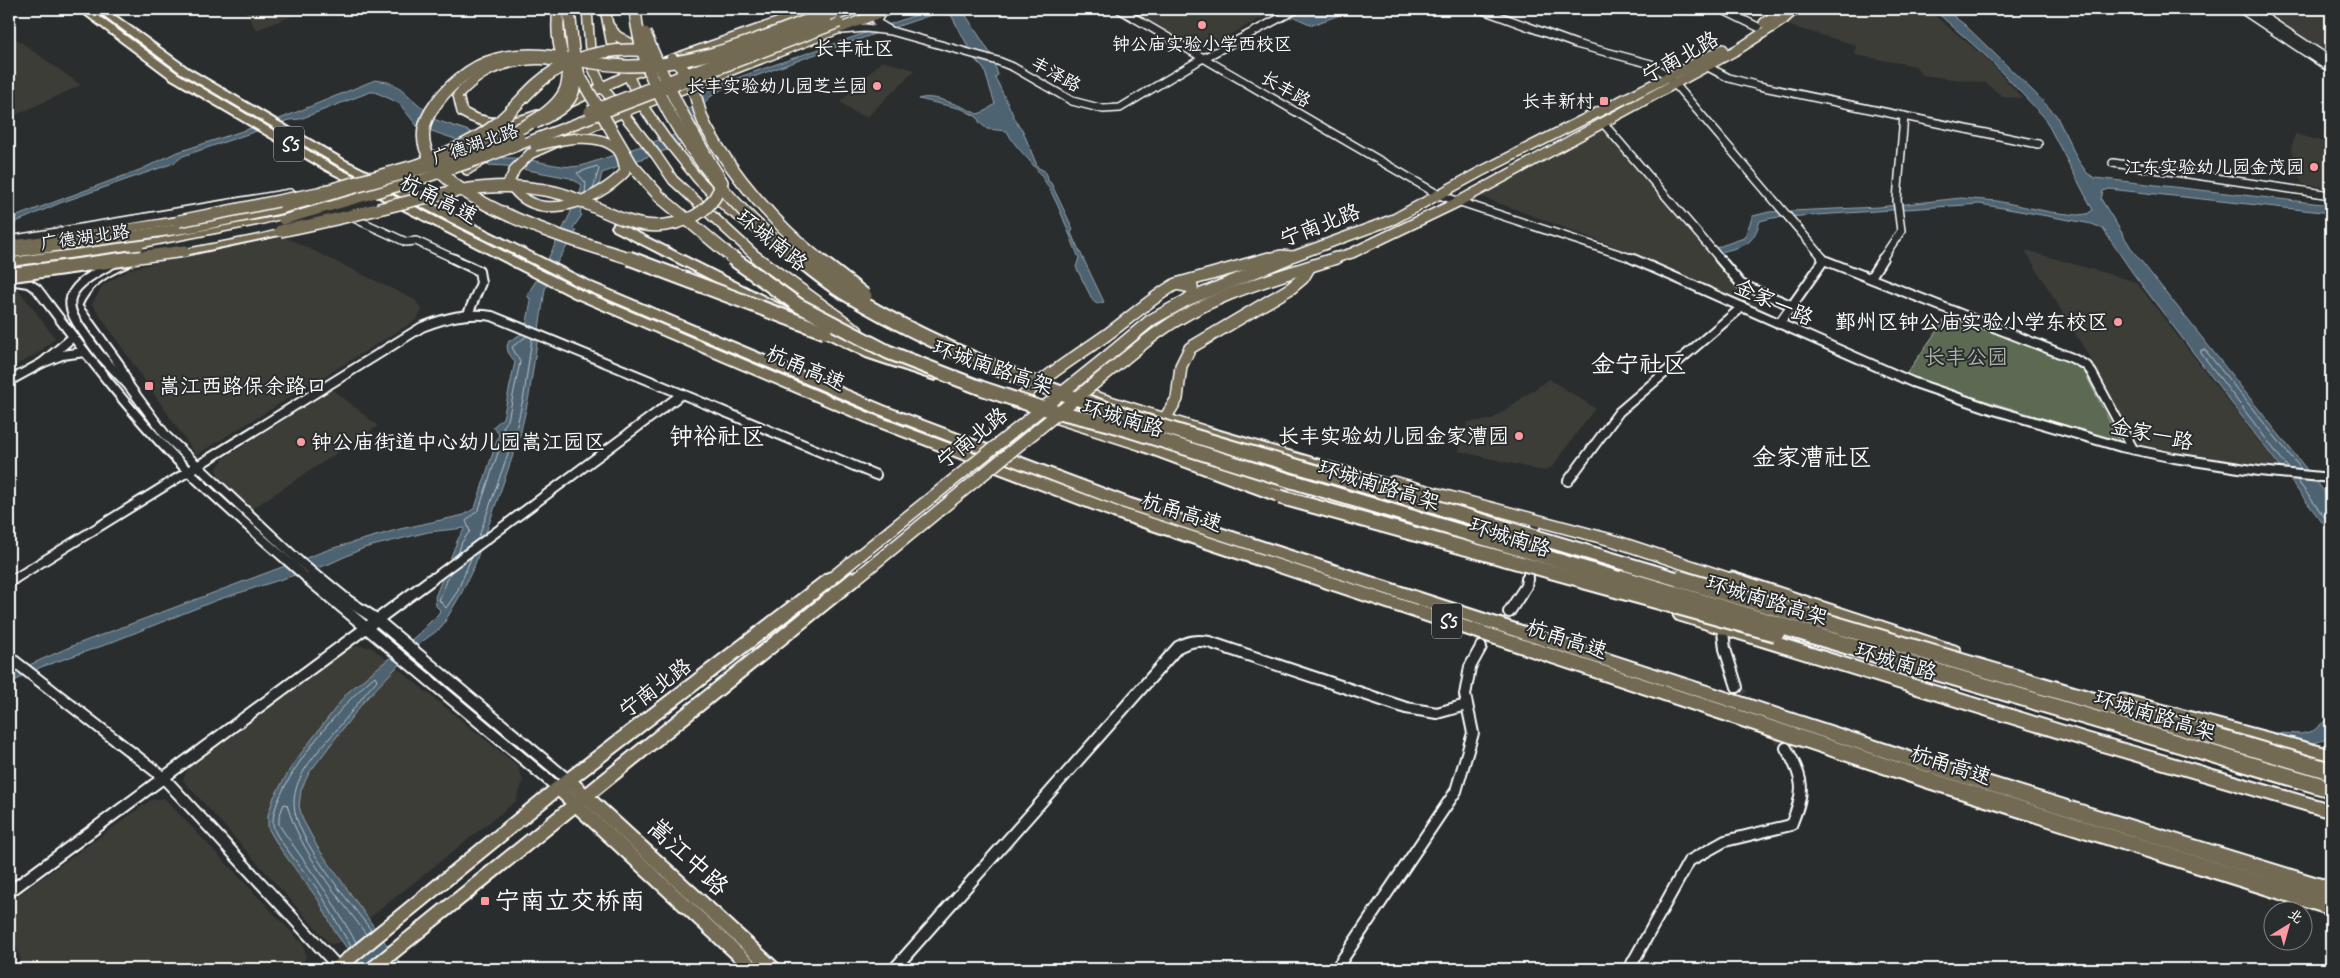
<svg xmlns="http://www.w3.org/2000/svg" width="2340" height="978" font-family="Caveat,'LXGW WenKai TC',sans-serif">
<rect width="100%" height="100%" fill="#2a2d2e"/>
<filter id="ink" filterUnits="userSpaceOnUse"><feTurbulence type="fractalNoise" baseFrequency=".02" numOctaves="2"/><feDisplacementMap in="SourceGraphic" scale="10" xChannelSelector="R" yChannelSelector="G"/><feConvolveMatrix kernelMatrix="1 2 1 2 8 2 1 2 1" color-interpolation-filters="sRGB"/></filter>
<g filter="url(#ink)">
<!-- built -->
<g fill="#3d3c38">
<polygon points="244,9 310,9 256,30"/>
<polygon points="1127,9 1270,9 1273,12 1216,42 1196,45 1177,37"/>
<polygon points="1801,9 1840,9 1840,12 1935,16 1985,57 2022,98 2003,97 1986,83 1921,75 1916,66 1855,55 1856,45 1783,24"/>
<polygon points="2314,9 2331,10 2331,55 2277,21 2270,10"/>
<polygon points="9,34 81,85 9,118"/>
<polygon points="882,61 915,70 867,117 857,114 840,102"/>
<polygon points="1601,127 1740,290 1778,319 1642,257 1480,196"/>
<polygon points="2295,134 2331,144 2331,188 2302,184 2291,150"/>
<polygon points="285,237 415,300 422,310 416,320 196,455 92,304 103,285 131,269 166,260"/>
<polygon points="2025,250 2136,282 2281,470 2203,459 2120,442 2080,363 2093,363"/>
<polygon points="9,289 18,290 22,294 55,338 40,352 9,369"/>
<polygon points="1549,379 1595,408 1552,467 1544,471 1459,451 1468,422 1491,420"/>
<polygon points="332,389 378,426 250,510 222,484 216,470 224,458"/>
<polygon points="359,646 371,647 518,766 523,781 516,801 338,943 330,944 183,780 188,768 346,649"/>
<polygon points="164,798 302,943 306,955 302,969 24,969 9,926 9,902 151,800"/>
</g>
<!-- green -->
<polygon fill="#5d6b53" stroke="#aeb5a9" points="1950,312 2080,363 2120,442 1905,376"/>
<!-- water -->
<g fill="#4e6472" stroke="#95a2aa">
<path d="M933,9H965V14L992,56L998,75L995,77L1019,127L1022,129L1038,168C1045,170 1048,173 1048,181L1051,183L1073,229L1071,233L1104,302L1097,304L1093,301L1076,267L1079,258C1067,230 1058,199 1040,174C1030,159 1015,148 1007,131L987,129L980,123L977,117L962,109L919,99C931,93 965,107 977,114L984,112L995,104L984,69L976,61L950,13L940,12C881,32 822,51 764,73C746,80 724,85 709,98C695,110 700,129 689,142L602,173L596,198L582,207L580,213L582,215L573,228L576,232L559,259L545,289L529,396L520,435L475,564L461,594L441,628L420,643L364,701L309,773L301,790L299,806L303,820L318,848L404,969H362L335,932L319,901L279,847L268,828V815L274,797L293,764L347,693L416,636L439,613L440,610L436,606L435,597L458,539L465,528L428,532L364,548L329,564L217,600L102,646L41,667L9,684V674L72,646L330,549L400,529L464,515L475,508L499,434L493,427L503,418L515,362L508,352L507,346L509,341L525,332L531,301L527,295L542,271L571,212L570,209L579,197L582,185L570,178L506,166L486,165L455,139L417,126L399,103L375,92H370L300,119L289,120L183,156L174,163L60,203L9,225V219L142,169L175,153L282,118L375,80L388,82L399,87L436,120L469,131L503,158C531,156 558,170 581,166L674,135L678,132C687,110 696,97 717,85Z"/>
<polygon points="1276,9 1298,9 1309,14 1327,9 1356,9 1312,25"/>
<path d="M1933,9H1944L1965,25L2037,95L2056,115L2078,160L2087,173L2095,178L2331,205V213L2109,189L2103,191L2101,199L2133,251L2331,500V534L2132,272L2103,229L2092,224L1980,204L1772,218L1760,221C1752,248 1743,245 1719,253L1715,248L1744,238L1753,216L1769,212L1879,207L1961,198L1997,201L2050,212L2078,215L2087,214L2093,210L2044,117L1987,57Z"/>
<path d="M2331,716V736C2310,751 2280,739 2257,732L2301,734L2313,731Z"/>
</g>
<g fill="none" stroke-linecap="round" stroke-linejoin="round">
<!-- shore -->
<g stroke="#b8c1c7" stroke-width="1">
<polyline points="585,193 586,183 577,173 597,166 599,169 593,189"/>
<polyline points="2289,469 2201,353 2201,350 2205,350 2302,470"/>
<polyline points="2297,480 2331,526"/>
<polyline points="478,539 515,434 524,395 532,338"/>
<polyline points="458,554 462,542 470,531 466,521 479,509 504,435 503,427 508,420 520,362 512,347 527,336"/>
<polyline points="450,573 439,600 446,608 457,592 472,556"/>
<path d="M356,942L328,895L279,825V817L284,804L287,805C302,855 336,893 366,934"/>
<path d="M351,946C339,928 330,908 318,890C308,876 296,862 286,848C281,841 274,833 273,824C271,786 346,699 375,676L377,680C363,695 352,712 339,727C321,749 293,774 294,805C295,839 350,902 371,930"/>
</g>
<!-- minor-tunnel -->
<g stroke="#3f4243" stroke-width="10" stroke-dasharray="10 5" stroke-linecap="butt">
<polyline points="1481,647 1509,612"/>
<polyline points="1737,687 1786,748"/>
</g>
<!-- minor-far2 casing -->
<g stroke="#fff" stroke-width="10">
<g id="minor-far2">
<polyline points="1119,9 1439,195 1634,259"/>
<polyline points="1480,9 1576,44 1651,64 1669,77 1824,259"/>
<polyline points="1721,9 1758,27"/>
<polyline points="2241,9 2331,69"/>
<polyline points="2252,9 2331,61"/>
<polyline points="842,30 865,28 891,31 876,22 882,12"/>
<polyline points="891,31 998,61 1013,67 1072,101 1103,109 1120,108 1198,61 1297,9"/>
<polyline points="1706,66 1729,78 1759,86 2038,144"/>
<polyline points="1603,123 1720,259"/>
<polyline points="2113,163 2331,195"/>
<polyline points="347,215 406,242 416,241 455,259"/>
<polyline points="9,240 290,193 331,209"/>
<polyline points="1882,259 1901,231 1897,200 1904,116"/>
</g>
</g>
<!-- minor-far1 casing -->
<g stroke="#fff" stroke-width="12">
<g id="minor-far1">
<polyline points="452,258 479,271 481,283 468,314"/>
<polyline points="1631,258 1912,382 1994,410 2121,447 2174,458 2259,471 2331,478"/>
<polyline points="1719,258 1741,284 1793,306"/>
<polyline points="1824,260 2072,358 2087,366 2092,373 2133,449"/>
<path d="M126,263C104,272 86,284 77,306L119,364L129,386"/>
<polyline points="1871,277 1883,258"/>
<path d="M9,280L28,283L37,289C84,351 132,416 188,471C227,509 269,544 310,581"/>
<polyline points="1779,324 1824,260 1822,258"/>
<polyline points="73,337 42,363 62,355 85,352"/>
<polyline points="100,355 129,386 166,436 299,561 323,581"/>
<polyline points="9,381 42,363"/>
<polyline points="1568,481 1619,412 1742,307"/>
<path d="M11,581L422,327C445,318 467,312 492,316L682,394"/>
<polyline points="430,581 682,394 876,475"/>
<polyline points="1527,581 1536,520"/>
</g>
</g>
<!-- minor casing -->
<g stroke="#fff" stroke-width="14">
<g id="minor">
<polyline points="308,579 558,788"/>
<polyline points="321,579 348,601 376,619 568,780"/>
<polyline points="9,582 13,579"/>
<polyline points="1509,612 1526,586 1527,579"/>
<polyline points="1722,623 1725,649 1737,687"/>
<polyline points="9,657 163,777 340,969"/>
<polyline points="9,892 432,579"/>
<path d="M894,969L1178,647C1189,641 1197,640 1209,642L1406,708L1437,713L1466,705"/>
<polyline points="1336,969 1456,791 1473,733 1465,695 1470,667 1481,647"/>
<path d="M1629,969L1689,861L1725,841L1791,825C1805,791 1805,780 1786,748"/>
</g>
</g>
<!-- major-far2 casing -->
<g stroke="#fff" stroke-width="12">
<g id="major-far2">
<polyline points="587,9 591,64 602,87 656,155 673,180 759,259"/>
<polyline points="605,9 615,61 628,75 642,105 665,138 698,179 728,209 762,232"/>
<polyline points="827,19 854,9"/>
<polyline points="1764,23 1782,9"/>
<polyline points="609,26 617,36 644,51"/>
<path d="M458,95L462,112C487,127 511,125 538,115"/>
<polyline points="562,106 628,75 817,9"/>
<polyline points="530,154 623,112 890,9"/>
<polyline points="467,170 485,159"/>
<polyline points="9,253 194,227 284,208"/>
<polyline points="41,259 159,243 283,220"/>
<polyline points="1265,259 1281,255 1293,256"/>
<polyline points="1286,259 1394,219 1480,172 1723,49"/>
<polyline points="1332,259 1352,253 1458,202 1740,48 1783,20 1795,9"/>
</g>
</g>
<!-- major-far1 casing -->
<g stroke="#fff" stroke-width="14">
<g id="major-far1">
<polyline points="757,258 857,331"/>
<polyline points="9,264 50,258"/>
<polyline points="1187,300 1193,295 1192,287 1176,284 1269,258"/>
<polyline points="1109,355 1151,320 1187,300 1289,258"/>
<path d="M1124,359C1135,350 1146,341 1157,333C1209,295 1275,278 1336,258"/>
<polyline points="1075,391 1203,431"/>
<path d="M1016,403C1044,376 1074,358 1105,336C1129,319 1150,299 1176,284"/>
<polyline points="1045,414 1152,448"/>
<polyline points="1161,425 1177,399 1181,366 1190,348 1291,288 1303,278 1309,268"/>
<polyline points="1191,459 1299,490 1432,533"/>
<polyline points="1393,482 1615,541 1736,581"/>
<polyline points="828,581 891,530"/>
<polyline points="853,581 903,540"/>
</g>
</g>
<!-- major casing -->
<g stroke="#fff" stroke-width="17">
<g id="major">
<polyline points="1732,579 1954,652"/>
<polyline points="1680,614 2084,739 2331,811"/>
<polyline points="2123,701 2331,756"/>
<polyline points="568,780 774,969"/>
<polyline points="558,788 754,969"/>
<polyline points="336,969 558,788 830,579"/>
<polyline points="372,969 854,579"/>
</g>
</g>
<!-- highway casing -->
<g stroke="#fff" stroke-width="4">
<g id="highway">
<polygon points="78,9 89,9 178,74 334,166 582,291 876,416 1123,509 1928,772 2329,898 1932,773 1121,507 874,412 584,289 336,164 181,73 95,9 106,9 189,69 344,160 592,283 884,406 1131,499 1932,759 2331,882 2331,915 1928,788 1113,517 866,422 574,297 326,170 170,78"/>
<polygon points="831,9 844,9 825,17 820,14"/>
<polygon points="179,217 183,218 185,221 183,224 9,249 9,241"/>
<polygon points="618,223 789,309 791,312 785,316 781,315 614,230 612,227 614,224"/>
<polygon points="280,227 286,231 284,234 185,255 179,251 185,247"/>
<polygon points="814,322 874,351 940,372 941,375 935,380 866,357 810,329 808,326"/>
<polygon points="1196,424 1409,486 1414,487 1416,491 1414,495 1409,496 1191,432 1189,429 1191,426"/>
<polygon points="1145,441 1285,493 1287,497 1285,501 1280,502 1140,450 1138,446 1140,442"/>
</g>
</g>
<!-- minor-far2 -->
<use href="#minor-far2" stroke="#2a2d2e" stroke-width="7"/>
<!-- minor-far1 -->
<use href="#minor-far1" stroke="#2a2d2e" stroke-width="8"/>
<!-- minor -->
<use href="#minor" stroke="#2a2d2e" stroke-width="10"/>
<!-- major-far2 -->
<use href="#major-far2" stroke="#736b52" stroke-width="9"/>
<!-- major-far1 -->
<use href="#major-far1" stroke="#736b52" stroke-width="11"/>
<!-- major -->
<use href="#major" stroke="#736b52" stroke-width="13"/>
<!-- highway -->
<use href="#highway" fill="#736b52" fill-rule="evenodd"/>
<!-- minor-bridge-far1 casing -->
<g stroke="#fff" stroke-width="10" stroke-linecap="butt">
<polyline id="minor-bridge-far1" points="144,252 258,230 373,201"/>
</g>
<!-- minor-bridge casing -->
<g stroke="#fff" stroke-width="12" stroke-linecap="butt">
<path id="minor-bridge" d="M100,355C65,308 51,295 114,263"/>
</g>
<!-- major-bridge-far1 casing -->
<g stroke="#fff" stroke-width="12" stroke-linecap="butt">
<g id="major-bridge-far1">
<path d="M458,95C468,84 478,75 492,69C514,59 567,50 576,80C576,105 555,114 535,124"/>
<polyline points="589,111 827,19"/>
<path d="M530,154L515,169L509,182C535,228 597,201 625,172C624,165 623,156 618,150C599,130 558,140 535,146"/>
<polyline points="284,208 449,162 520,137"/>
<polyline points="283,220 410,183 485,158 839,23"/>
</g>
</g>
<!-- major-bridge casing -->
<g stroke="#fff" stroke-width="14" stroke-linecap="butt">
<g id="major-bridge">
<polyline points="891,530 1109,355"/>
<polyline points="903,540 1124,359"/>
</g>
</g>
<!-- highway-bridge-far2 casing -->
<g stroke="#fff" stroke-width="14" stroke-linecap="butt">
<g id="highway-bridge-far2">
<polyline points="569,9 573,50 579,75 632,165 660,197 734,259"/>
<path d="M635,9C642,103 725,205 798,259"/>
<path d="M672,59C700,79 692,102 707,129C734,177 775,224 818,259"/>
<path d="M470,148C500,138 568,115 568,77C568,69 564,59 561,51C557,36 557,24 559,9"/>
<path d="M421,164C446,153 473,142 495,125C510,113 522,98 536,85C568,56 607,47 649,51"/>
<polyline points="179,221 318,193 428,162"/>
<path d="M280,231C317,224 354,215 391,206C434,195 476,184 521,187C539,189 557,191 573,198C604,209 631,230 666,225C693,221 714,208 722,182C692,134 666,86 645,33"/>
<polyline points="123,259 185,251"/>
<path d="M632,259C584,243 382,191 431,111C446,87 470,66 497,59C542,47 584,66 629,66C698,66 761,37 825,14"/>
</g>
</g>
<!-- highway-bridge-far1 casing -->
<g stroke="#fff" stroke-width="17" stroke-linecap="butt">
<g id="highway-bridge-far1">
<polyline points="629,258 825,332"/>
<polyline points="732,258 798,305 888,352 981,388 1038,407 1109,424 1268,474 1627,581"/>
<path d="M797,258C812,269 827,282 843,292C979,375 1135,419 1286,463C1419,502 1551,541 1684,581"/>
<polyline points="816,258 865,296"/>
<polyline points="9,275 132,258"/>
<polyline points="1280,497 1585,581"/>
</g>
</g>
<!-- highway-bridge casing -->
<g stroke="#fff" stroke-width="20" stroke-linecap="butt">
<g id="highway-bridge">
<polyline points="1580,579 1776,633"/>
<polyline points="1623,579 2331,789"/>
<polyline points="1680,579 2331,771"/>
</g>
</g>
<!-- minor-bridge-far1 -->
<use href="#minor-bridge-far1" stroke="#2a2d2e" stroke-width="7"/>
<!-- minor-bridge -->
<use href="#minor-bridge" stroke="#2a2d2e" stroke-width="8"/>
<!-- major-bridge-far1 -->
<use href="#major-bridge-far1" stroke="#736b52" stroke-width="9"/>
<!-- major-bridge -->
<use href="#major-bridge" stroke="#736b52" stroke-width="11"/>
<!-- highway-bridge-far2 -->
<use href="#highway-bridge-far2" stroke="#736b52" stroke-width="11"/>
<!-- highway-bridge-far1 -->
<use href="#highway-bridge-far1" stroke="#736b52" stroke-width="13"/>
<!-- highway-bridge -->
<use href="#highway-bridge" stroke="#736b52" stroke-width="16"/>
</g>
</g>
<!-- markers -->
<g fill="#ff9aa2" stroke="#2a2d2e" stroke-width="2">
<circle cx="1202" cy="25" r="5"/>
<circle cx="877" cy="86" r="5"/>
<rect x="1599" y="96" width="10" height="10" rx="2.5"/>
<circle cx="2314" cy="167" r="5"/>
<circle cx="2118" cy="322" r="5"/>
<rect x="144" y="381" width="10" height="10" rx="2.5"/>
<circle cx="1519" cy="436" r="5"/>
<circle cx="301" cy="442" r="5"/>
<rect x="480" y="896" width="10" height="10" rx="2.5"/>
</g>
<g text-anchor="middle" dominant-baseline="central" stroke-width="4" stroke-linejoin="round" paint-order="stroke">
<!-- far-poi labels -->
<g font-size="18" fill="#fff" stroke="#2a2d2e" text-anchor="end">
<text x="1202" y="44" text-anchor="middle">钟公庙实验小学西校区</text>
<text x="867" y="86">长丰实验幼儿园芝兰园</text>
<text x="1594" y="101">长丰新村</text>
<text x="2304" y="167">江东实验幼儿园金茂园</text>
</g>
<!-- far-street labels -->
<g font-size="18" fill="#fff" stroke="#2a2d2e">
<text transform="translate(1056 74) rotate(29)">丰泽路</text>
<text transform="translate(1286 89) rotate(30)">长丰路</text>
<text transform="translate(475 144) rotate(-19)">广德湖北路</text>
<text transform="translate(85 237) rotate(-8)">广德湖北路</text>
</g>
<!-- far-quarter labels -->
<g font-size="20" fill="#fff" stroke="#2a2d2e">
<text x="854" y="48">长丰社区</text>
</g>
<!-- shield labels -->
<g fill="#2a2d2e" stroke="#bfc0c0" stroke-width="1">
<rect x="274" y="126.5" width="30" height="35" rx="4"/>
<rect x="1432" y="603.5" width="30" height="35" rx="4"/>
</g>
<g font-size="20" font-weight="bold" fill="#fff">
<text x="289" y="144">S5</text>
<text x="1447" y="621">S5</text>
</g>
<!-- street labels -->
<g font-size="21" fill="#fff" stroke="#2a2d2e">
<text transform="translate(1680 57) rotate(-29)">宁南北路</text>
<text transform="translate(439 199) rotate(27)">杭甬高速</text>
<text transform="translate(1320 225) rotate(-21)">宁南北路</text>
<text transform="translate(772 240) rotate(39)">环城南路</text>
<text transform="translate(1774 302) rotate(24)">金家一路</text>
<text transform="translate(993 367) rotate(19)">环城南路高架</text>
<text transform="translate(806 368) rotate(23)">杭甬高速</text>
<text transform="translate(1123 418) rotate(17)">环城南路</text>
<text transform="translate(2152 434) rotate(12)">金家一路</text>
<text transform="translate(972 438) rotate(-39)">宁南北路</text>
<text transform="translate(1379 485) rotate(17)">环城南路高架</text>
<text transform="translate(1182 512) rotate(18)">杭甬高速</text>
<text transform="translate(1510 537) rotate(18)">环城南路</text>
<text transform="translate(1767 600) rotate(17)">环城南路高架</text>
<text transform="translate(1567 639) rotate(18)">杭甬高速</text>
<text transform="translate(1896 661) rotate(17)">环城南路</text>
<text transform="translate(655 688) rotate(-37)">宁南北路</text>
<text transform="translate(2155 715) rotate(17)">环城南路高架</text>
<text transform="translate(1951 765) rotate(18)">杭甬高速</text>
</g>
<!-- poi labels -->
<g font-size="21" fill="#fff" stroke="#2a2d2e" text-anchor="end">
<text x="2108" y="322">鄞州区钟公庙实验小学东校区</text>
<text x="159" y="386" text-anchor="start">嵩江西路保余路口</text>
<text x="1509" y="436">长丰实验幼儿园金家漕园</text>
<text x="311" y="442" text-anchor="start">钟公庙街道中心幼儿园嵩江园区</text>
</g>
<!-- park labels -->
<g font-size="21" fill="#aeb5a9" stroke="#2a2d2e">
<text x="1966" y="357">长丰公园</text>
</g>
<!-- quarter labels -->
<g font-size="24" fill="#fff" stroke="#2a2d2e">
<text x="1639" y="364">金宁社区</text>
<text x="717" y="436">钟裕社区</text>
<text x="1812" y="457">金家漕社区</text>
</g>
<!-- near-street labels -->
<g font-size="25" fill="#fff" stroke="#2a2d2e">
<text transform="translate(688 857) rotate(43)">嵩江中路</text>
</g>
<!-- near-poi labels -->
<g font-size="25" fill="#fff" stroke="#2a2d2e" text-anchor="start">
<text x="495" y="901">宁南立交桥南</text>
</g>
</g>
<!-- margin -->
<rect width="2340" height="978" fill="none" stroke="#2a2d2e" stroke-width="30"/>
<rect x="15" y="15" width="2310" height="948" fill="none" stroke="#fff" stroke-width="2" filter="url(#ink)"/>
<!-- north arrow -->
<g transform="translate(2288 926) rotate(37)"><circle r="24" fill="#2a2d2e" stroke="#7f8182"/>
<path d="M0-4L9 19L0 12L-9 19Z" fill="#ff9aa2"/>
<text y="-8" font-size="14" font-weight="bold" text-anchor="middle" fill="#ffffff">北</text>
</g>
</svg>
